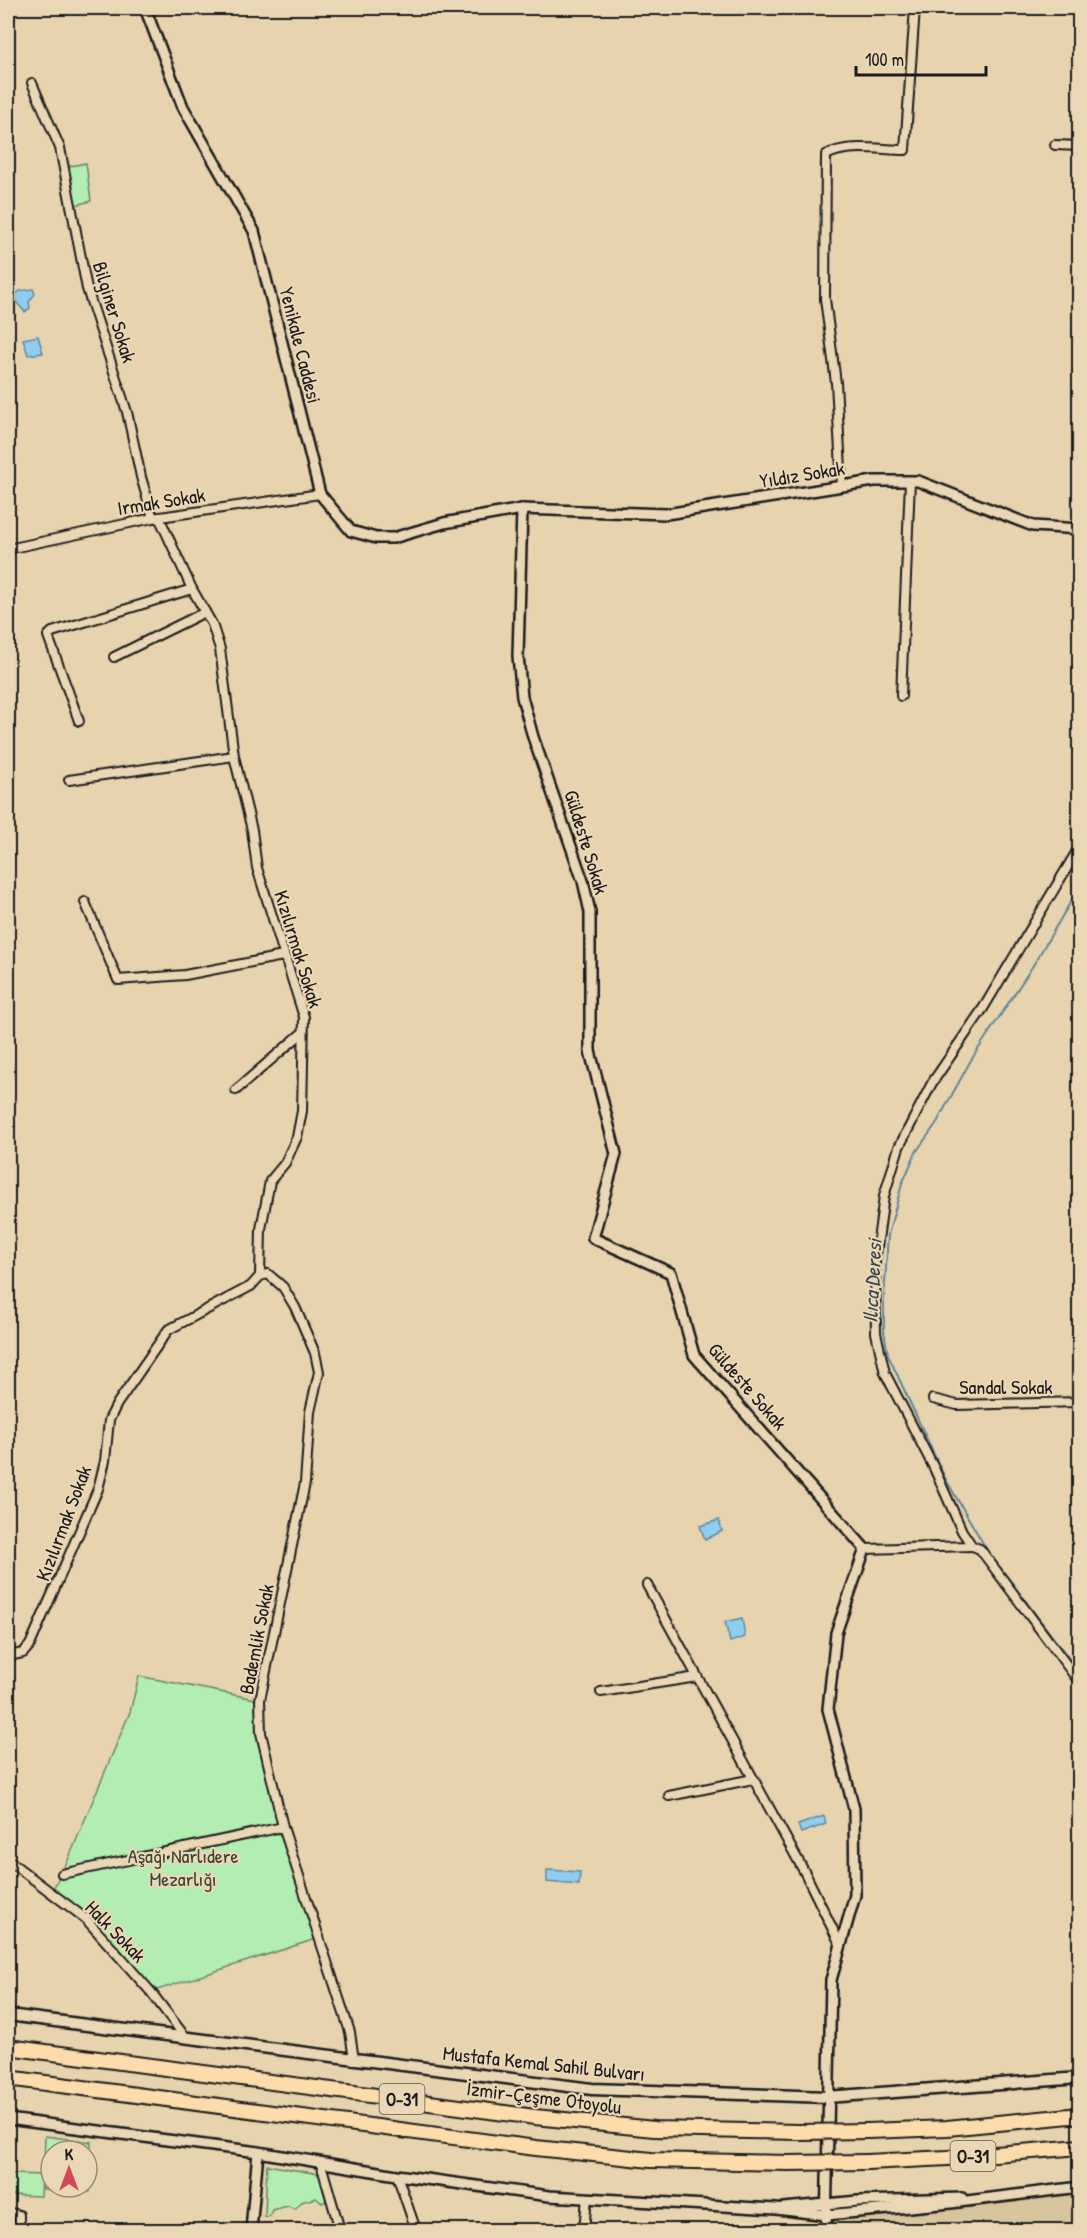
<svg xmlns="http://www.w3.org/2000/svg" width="1087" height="2238" font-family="'Patrick Hand',sans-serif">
<rect width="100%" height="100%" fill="#e7d3ae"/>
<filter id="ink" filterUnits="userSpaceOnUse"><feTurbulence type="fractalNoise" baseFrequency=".0167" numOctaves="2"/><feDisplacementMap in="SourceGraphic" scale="12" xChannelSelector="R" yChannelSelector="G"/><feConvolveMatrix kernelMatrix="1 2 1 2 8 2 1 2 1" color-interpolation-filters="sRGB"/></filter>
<g filter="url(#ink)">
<!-- built -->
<polygon fill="#d8c49d" points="1079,2193 1079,2230 842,2230 842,2226 854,2218"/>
<!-- green -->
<g fill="#b2edb2" stroke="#678467" stroke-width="1.5">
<polygon points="86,163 91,201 72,206 66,167"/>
<polygon points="139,1676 260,1700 271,1784 319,1938 151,1992 86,1919 51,1893 68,1860 130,1712"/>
<polygon points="45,2136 68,2139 67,2151 51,2151 51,2187 66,2187 65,2190 43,2189"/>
<polygon points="69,2139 91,2142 89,2192 67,2191 67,2187 87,2187 87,2151 68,2151"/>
<polygon points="267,2165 319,2174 326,2201 322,2203 316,2198 301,2202 295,2209 288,2206 272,2210 270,2216 265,2217"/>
<polygon points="11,2174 42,2175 41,2196 10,2195"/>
</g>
<!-- water -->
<g fill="#8fcef0" stroke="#61879b" stroke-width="1.5">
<polygon points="33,289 35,294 29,302 30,308 25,312 17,303 15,295 20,291"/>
<polygon points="38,336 43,353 28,355 23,339"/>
<polygon points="719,1520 722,1531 705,1540 700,1526"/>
<polygon points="742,1618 745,1637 730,1642 725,1622"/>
<polygon points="824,1816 826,1824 801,1833 798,1825"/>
<polygon points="547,1870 580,1872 579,1885 547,1882"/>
</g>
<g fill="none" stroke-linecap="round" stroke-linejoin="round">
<!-- stream -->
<polyline stroke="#61879b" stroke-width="2" points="1080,886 1032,967 971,1060 936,1124 916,1152 902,1184 888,1235 884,1299 884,1331 888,1355 945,1478 987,1550 1080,1673"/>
<!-- minor casing -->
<g stroke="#1c1c1c" stroke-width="12">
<g id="minor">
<polyline points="32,83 60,148 87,289 127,412 141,477 153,518"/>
<polyline points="1055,145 1080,146"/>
<path d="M842,486L836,383L825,299L826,155C848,143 881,150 905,150L915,8"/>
<polyline points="8,549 153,518 320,494"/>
<polyline points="114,657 205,612"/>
<polyline points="901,696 910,481"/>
<polyline points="79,721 48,636 52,632 192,589"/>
<polyline points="69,780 234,756"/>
<polyline points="1080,846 984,1007 932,1083 899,1147 884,1196 875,1262 876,1333 885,1373 934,1468 962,1531 972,1546 980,1549 1080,1683"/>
<polyline points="85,902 118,980 185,975 283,956"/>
<polyline points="236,1090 302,1033"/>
<polyline points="260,1276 268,1274 283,1287 295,1307 315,1353 319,1372 310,1412 305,1483 260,1700 261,1733 283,1827 350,2032 354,2060"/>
<polyline points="933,1399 957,1405 1080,1402"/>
<polyline points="865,1549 972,1546"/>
<polyline points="647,1585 805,1873 841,1946"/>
<polyline points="8,1656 23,1653 30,1645 98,1489 105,1461 109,1420 117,1404 168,1330 251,1286 260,1276 261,1229 270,1181 285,1163 297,1137 302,1111 304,1017 257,868 252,830 234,756 220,649 212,624 192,589 159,517"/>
<polyline points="601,1692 697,1677"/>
<polyline points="669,1796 753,1779"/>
<polyline points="8,1860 86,1919 151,1992 186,2038"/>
<polyline points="62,1874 283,1827"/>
<polyline points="321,2164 340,2230"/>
<polyline points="397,2175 416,2230"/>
<polyline points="8,2212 19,2215 19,2230"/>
<polyline points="584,2230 587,2198"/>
</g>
</g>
<!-- tertiary casing -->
<g stroke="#1c1c1c" stroke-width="14">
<g id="tertiary">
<polyline points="145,8 183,107 254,231 320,494 351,531 376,538 393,538 444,523 522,509 666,514 874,481 918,481 1033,526 1080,529"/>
<polyline points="522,509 518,656 522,697 533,737 583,881 590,912 590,1051 616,1154 593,1238 671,1273 694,1355 865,1549 836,1633 828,1709 854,1809 855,1895 831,1980 826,2230"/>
<polyline points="8,2119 258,2152 397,2175 549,2196 776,2209 827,2215 951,2203 1080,2187"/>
<polyline points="784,2208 858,2201 962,2198"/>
<polyline points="251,2230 258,2152"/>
</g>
</g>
<!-- secondary casing -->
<g stroke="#1c1c1c" stroke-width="15">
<polyline id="secondary" points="8,2015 592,2089 827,2097 1080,2078"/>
</g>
<!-- motorway casing -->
<g stroke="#1c1c1c" stroke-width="18">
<g id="motorway">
<polyline points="8,2047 535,2117 654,2129 798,2132"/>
<polyline points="8,2078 536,2148 651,2160 788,2163"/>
<polyline points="868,2131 947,2128 1080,2115"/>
<polyline points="867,2162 948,2158 1080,2147"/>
</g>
</g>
<!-- minor -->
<use href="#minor" stroke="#ead7b5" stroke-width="8"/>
<!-- tertiary -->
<use href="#tertiary" stroke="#ead7b5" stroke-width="9"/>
<!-- secondary -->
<use href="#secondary" stroke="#ead7b5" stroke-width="10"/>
<!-- motorway -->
<use href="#motorway" stroke="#fddcac" stroke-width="14"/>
<!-- motorway-bridge casing -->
<g stroke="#1c1c1c" stroke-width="18" stroke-linecap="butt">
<g id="motorway-bridge">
<polyline points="798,2132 868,2131"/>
<polyline points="788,2163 867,2162"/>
</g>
</g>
<!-- motorway-bridge -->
<use href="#motorway-bridge" stroke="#fddcac" stroke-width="14"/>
</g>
</g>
<g text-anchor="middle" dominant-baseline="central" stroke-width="4.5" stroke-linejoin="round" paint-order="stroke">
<!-- shield labels -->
<g fill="#ead7b5" stroke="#5a544a" stroke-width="1.5">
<rect x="379.5" y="2084" width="45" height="30" rx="4.5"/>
<rect x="950.5" y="2141" width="45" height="30" rx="4.5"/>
</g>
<g font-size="18" font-weight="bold" fill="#1c1c1c">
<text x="402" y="2099">O-31</text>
<text x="973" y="2156">O-31</text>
</g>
<!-- street labels -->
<g font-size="20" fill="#1c1c1c" stroke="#ead7b5">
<text transform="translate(115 312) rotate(73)">Bilginer Sokak</text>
<text transform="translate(301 345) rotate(76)">Yenikale Caddesi</text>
<text transform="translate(802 474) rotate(-9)">Yıldız Sokak</text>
<text transform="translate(161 501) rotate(-9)">Irmak Sokak</text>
<text transform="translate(587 842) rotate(73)">Güldeste Sokak</text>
<text transform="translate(299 949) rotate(73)">Kızılırmak Sokak</text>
<text transform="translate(748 1386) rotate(49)">Güldeste Sokak</text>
<text x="1006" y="1386">Sandal Sokak</text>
<text transform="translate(63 1523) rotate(-69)">Kızılırmak Sokak</text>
<text transform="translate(256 1639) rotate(-79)">Bademlik Sokak</text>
<text transform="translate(116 1931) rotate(46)">Halk Sokak</text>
<text transform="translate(544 2063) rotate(6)">Mustafa Kemal Sahil Bulvarı</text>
<text transform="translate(544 2097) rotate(7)">İzmir-Çeşme Otoyolu</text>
</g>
<!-- park labels -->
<g font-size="20" fill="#3a463a" stroke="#ead7b5">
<text x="183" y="1855">Aşağı Narlıdere<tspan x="183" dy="23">Mezarlığı</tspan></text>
</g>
<!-- water labels -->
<g font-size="21" font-style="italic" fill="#394851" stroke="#ead7b5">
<text transform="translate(872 1281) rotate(-87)">Ilıca Deresi</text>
</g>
</g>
<!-- margin -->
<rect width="1087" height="2238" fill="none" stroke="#ead7b5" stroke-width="30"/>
<rect x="15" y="15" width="1057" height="2208" fill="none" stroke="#1c1c1c" stroke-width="2" filter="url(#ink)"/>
<!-- north arrow -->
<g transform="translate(69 2169)"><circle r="28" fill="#ead7b5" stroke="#988c78" stroke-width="1.5"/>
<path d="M0-4.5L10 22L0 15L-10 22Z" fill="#d1495b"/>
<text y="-9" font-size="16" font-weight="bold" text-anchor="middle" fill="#1c1c1c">K</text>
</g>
<!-- scale -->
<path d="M856 66v9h130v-9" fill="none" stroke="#1c1c1c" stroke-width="3"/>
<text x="865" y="66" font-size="18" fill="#1c1c1c" stroke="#ead7b5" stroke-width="4.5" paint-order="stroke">100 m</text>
</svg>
